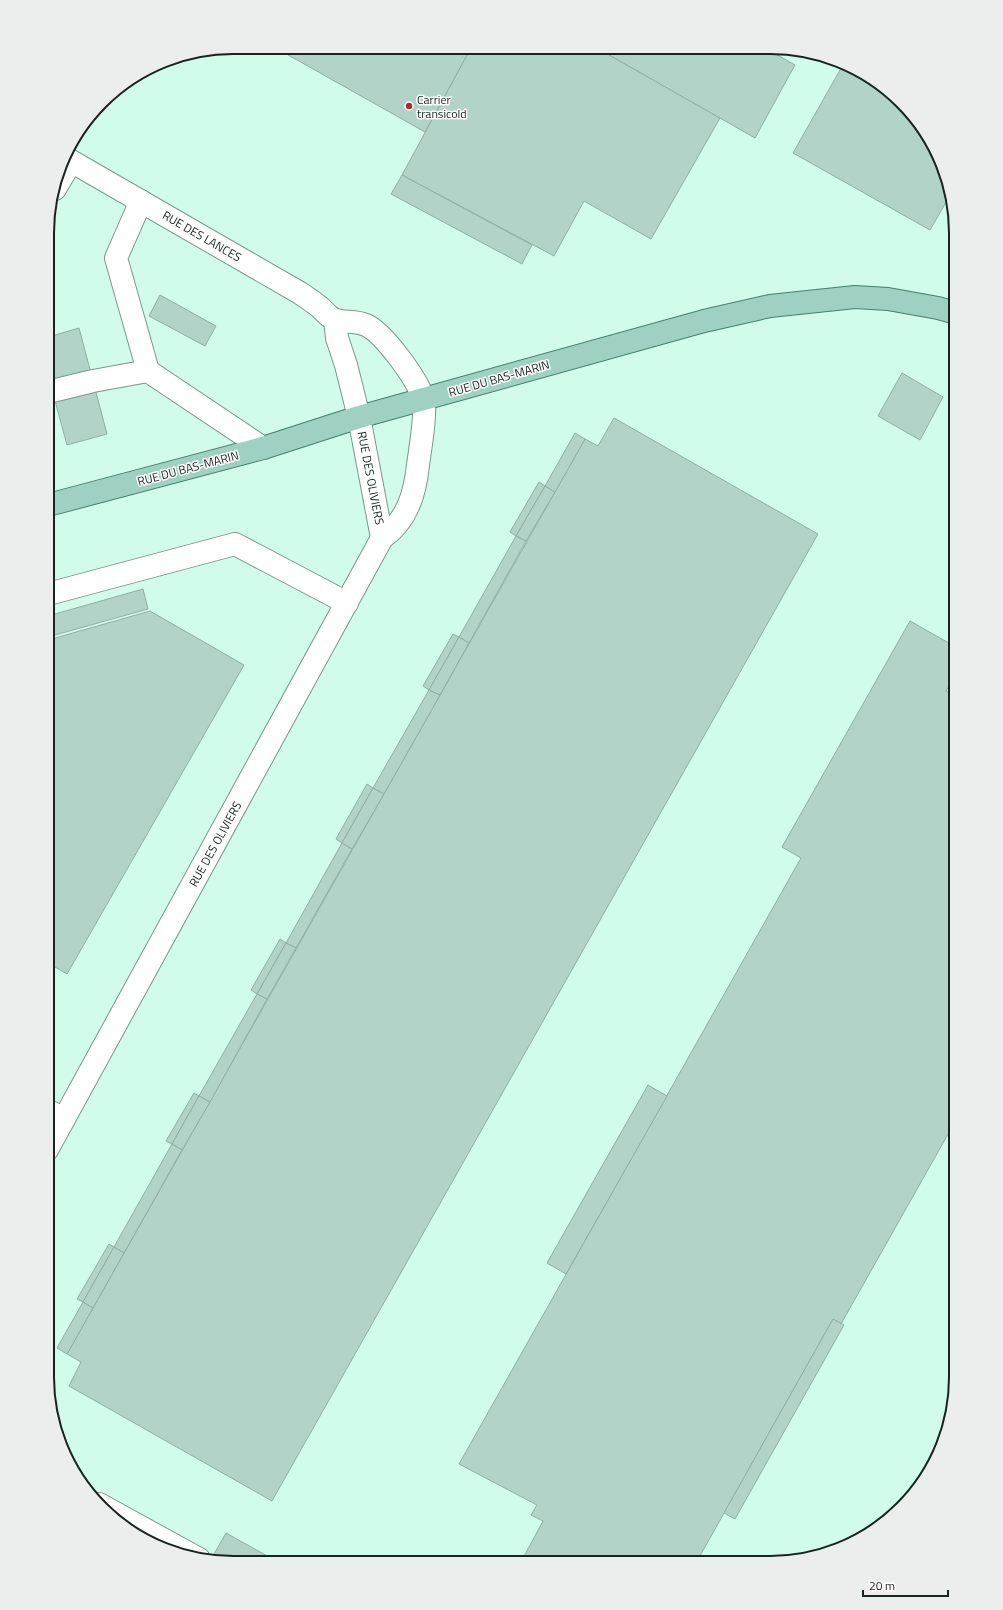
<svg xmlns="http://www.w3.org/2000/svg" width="1003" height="1610" font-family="'Titillium Web',sans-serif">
<rect width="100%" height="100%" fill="#f7fdfb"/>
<!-- built -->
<polygon fill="#d1fbeb" points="233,47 795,49 841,61 883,86 918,120 942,162 956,233 956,1389 946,1437 918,1490 883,1524 841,1549 770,1563 209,1561 120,1524 85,1490 61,1448 47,1377 49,209 66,151 110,93 162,61"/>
<!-- building -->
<g fill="#b2d3c7" stroke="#90afa4">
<polygon points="274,47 471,48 425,132"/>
<polygon points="471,48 597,48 720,118 651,239 584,201 554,256 402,175"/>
<polygon points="597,48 767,49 795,65 755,138"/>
<polygon points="844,63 883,86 918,120 942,162 949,197 930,230 793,153"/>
<polygon points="402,175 532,245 522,264 391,194"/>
<polygon points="160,295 216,326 205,346 149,316"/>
<polygon points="79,328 107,434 67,445 48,375 48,337"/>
<polygon points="902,373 943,397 920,440 878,416"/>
<polygon points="614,418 818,534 272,1501 69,1386 81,1362 67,1354 585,439 598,446"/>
<polygon points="575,433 585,439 555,492 545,486"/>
<polygon points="539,482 545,486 516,536 510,532"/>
<polygon points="545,486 555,492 526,541 516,536"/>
<polygon points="516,536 526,541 469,643 459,637"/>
<polygon points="143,589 148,609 48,637 48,616"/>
<polygon points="150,611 244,665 67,974 48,963 48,640"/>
<polygon points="910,621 956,647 956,674 946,691 956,696 956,1120 841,1324 833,1319 696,1563 521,1562 543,1521 531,1515 537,1505 459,1464 801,858 782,847"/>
<polygon points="453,634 459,637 429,690 423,686"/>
<polygon points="459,637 469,643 440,695 429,690"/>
<polygon points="429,690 440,695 384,794 373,788"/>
<polygon points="367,784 373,788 342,843 336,839"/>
<polygon points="373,788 384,794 352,849 342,843"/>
<polygon points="342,843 352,849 296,948 286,943"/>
<polygon points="280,939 286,943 257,994 251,990"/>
<polygon points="286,943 296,948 267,999 257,994"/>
<polygon points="257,994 267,999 210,1102 199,1096"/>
<polygon points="648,1085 667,1096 566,1274 547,1263"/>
<polygon points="194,1093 199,1096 172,1144 166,1141"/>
<polygon points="199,1096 210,1102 182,1150 172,1144"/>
<polygon points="172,1144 182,1150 124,1253 114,1247"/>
<polygon points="109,1244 114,1247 83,1302 77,1299"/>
<polygon points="114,1247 124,1253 93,1308 83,1302"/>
<polygon points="83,1302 93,1308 67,1354 57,1348"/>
<polygon points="833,1319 844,1325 735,1519 724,1513"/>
<polygon points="226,1533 278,1562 210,1561"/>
</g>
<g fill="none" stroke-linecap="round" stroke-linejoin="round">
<!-- minor casing -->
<g stroke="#7a988d" stroke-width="24">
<g id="minor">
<polyline points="55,189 71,162"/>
<polyline points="141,201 116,258 148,371"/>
<polyline points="335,320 337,338 346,365 359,417 382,538"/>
<polyline points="48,392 93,381 148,371 263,448"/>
<polyline points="48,594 235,544 347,603"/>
<polyline points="47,1110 64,1119"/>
<path d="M47,1150L382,538C407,521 415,494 418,465C420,450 427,410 423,398C417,379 384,333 366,325C355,320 345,323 336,320C330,319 323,309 317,305C312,301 306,297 300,293L64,157"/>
<polyline points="99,1504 199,1559"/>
</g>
</g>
<!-- major casing -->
<g stroke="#44806d" stroke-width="24">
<polyline id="major" points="48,505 263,448 359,417 704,321 770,306 855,297 888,299 938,308 956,313"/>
</g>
<!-- minor -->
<use href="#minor" stroke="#fff" stroke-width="22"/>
<!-- major -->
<use href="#major" stroke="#9ed1c1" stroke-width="22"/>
</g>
<!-- markers -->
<circle fill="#b72637" stroke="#fff" stroke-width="1.5" cx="409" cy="106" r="4"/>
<g text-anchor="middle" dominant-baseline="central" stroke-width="3" stroke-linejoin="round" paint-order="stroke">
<!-- poi labels -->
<g font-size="12" fill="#17241f" stroke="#fff" text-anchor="start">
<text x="417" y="99">Carrier<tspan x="417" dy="14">transicold</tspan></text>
</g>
<!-- street labels -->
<g font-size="12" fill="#17241f" stroke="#fff">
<text transform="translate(202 236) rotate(30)">RUE DES LANCES</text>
<text transform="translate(499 378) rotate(-16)">RUE DU BAS-MARIN</text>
<text transform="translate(188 468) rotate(-15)">RUE DU BAS-MARIN</text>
<text transform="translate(371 478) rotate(79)">RUE DES OLIVIERS</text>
<text transform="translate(215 844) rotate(-61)">RUE DES OLIVIERS</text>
</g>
</g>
<!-- crop -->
<path d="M0 0H1003V1610H0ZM233 54H770A179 179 0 0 1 949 233V1377A179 179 0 0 1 770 1556H233A179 179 0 0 1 54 1377V233A179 179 0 0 1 233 54Z" fill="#eceded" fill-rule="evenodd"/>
<path fill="none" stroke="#17241f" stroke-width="2" d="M233 54H770A179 179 0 0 1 949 233V1377A179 179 0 0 1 770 1556H233A179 179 0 0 1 54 1377V233A179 179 0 0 1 233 54Z"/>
<!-- scale -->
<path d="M863 1590v6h85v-6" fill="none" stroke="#17241f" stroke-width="2"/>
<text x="869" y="1590" font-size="12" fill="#17241f" stroke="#ffffff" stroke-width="3" paint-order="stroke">20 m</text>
</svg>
